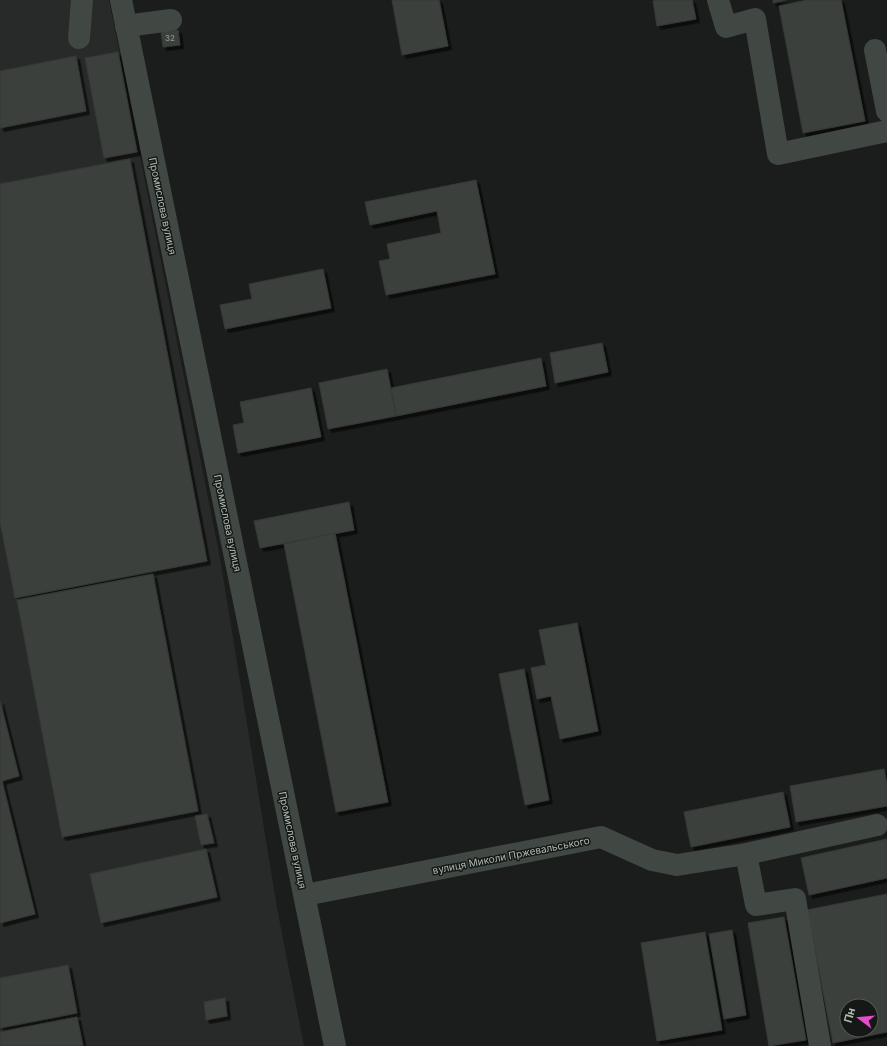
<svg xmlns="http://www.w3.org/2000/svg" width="887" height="1046" font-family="Inter,sans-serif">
<defs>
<filter id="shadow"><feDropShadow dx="3.5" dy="3.5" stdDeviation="0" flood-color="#0009"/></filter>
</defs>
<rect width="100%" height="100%" fill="#1b1d1c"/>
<!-- built -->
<polygon fill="#272a28" points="0,0 109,0 220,558 277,908 304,1046 0,1046"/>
<!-- building -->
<g fill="#3b3f3c" stroke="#353937" fill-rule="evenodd" filter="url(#shadow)">
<polygon points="392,0 439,0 448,46 402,55"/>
<polygon points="657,0 692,0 696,19 657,26 653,1"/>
<polygon points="773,0 786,0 773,3"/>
<polygon points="807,0 841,0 865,121 803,133 779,6"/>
<polygon points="178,30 180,45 163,47 161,32"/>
<polygon points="118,52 137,152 104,158 85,58"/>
<polygon points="76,56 86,111 0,128 0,71"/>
<polygon points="130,159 207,561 15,598 0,522 0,184"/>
<polygon points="476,180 495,274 386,295 379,261 390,259 387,244 441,233 437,211 370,225 365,202"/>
<polygon points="323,269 331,308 225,329 220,305 252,299 249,284"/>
<polygon points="602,343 608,372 555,383 550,353"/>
<polygon points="541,358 546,386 396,416 391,388"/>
<polygon points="387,369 396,416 328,429 319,383"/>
<polygon points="311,388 321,437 238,453 233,425 244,423 240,402"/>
<polygon points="349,502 354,530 260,548 254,521"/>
<polygon points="335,533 388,802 336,812 284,544"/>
<polygon points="153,574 198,811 62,837 17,600"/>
<polygon points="577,623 598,731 560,739 551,696 537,699 531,668 546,665 539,630"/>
<polygon points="524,669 549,800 525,805 499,674"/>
<polygon points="0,701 19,776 2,781 35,914 0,923"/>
<polygon points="884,769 887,784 887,806 796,822 790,786"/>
<polygon points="783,792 790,827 691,847 684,812"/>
<polygon points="207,814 214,843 201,845 195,816"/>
<polygon points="887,839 887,878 809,895 801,858"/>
<polygon points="206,849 217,897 101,923 90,874"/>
<path d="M887,894V1032L833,1043L807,910ZM847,1006H871V1030H847Z"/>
<polygon points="784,917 806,1040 769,1046 748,923"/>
<polygon points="732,930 746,1015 724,1019 709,934"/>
<polygon points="705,932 722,1030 657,1041 641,943"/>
<polygon points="68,965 77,1013 0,1028 0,978"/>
<polygon points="225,998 227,1016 206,1020 204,1002"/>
<polygon points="77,1017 83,1046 0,1046 0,1032"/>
</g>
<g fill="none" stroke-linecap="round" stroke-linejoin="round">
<!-- minor -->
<g stroke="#414743" stroke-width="22">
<polyline points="121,0 335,1046"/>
<polyline points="718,0 726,27 755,19 778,154 887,131"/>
<polyline points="126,26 171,20"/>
<polyline points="79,38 82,0"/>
<polyline points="875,50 887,111"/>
<polyline points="746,854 756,905 795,899 820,1046"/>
<polyline points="305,895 601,837 652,860 677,865 746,854 877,825"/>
</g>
</g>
<g text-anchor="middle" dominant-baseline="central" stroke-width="3" stroke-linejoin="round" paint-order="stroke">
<!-- number labels -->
<g font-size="8" fill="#929c94">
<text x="170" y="38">32</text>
</g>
<!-- street labels -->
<g font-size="10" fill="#afbbb1" stroke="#161817">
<text transform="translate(163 206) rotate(78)">Промислова вулиця</text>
<text transform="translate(228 523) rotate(78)">Промислова вулиця</text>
<text transform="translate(293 840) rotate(78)">Промислова вулиця</text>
<text transform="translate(511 855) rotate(-11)">вулиця Миколи Пржевальського</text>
</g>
</g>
<!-- north arrow -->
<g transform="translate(859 1018) rotate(286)"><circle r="19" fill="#161817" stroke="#535955"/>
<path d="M0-3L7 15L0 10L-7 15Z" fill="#e54bcd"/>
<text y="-6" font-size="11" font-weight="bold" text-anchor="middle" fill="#afbbb1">Пн</text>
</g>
</svg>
